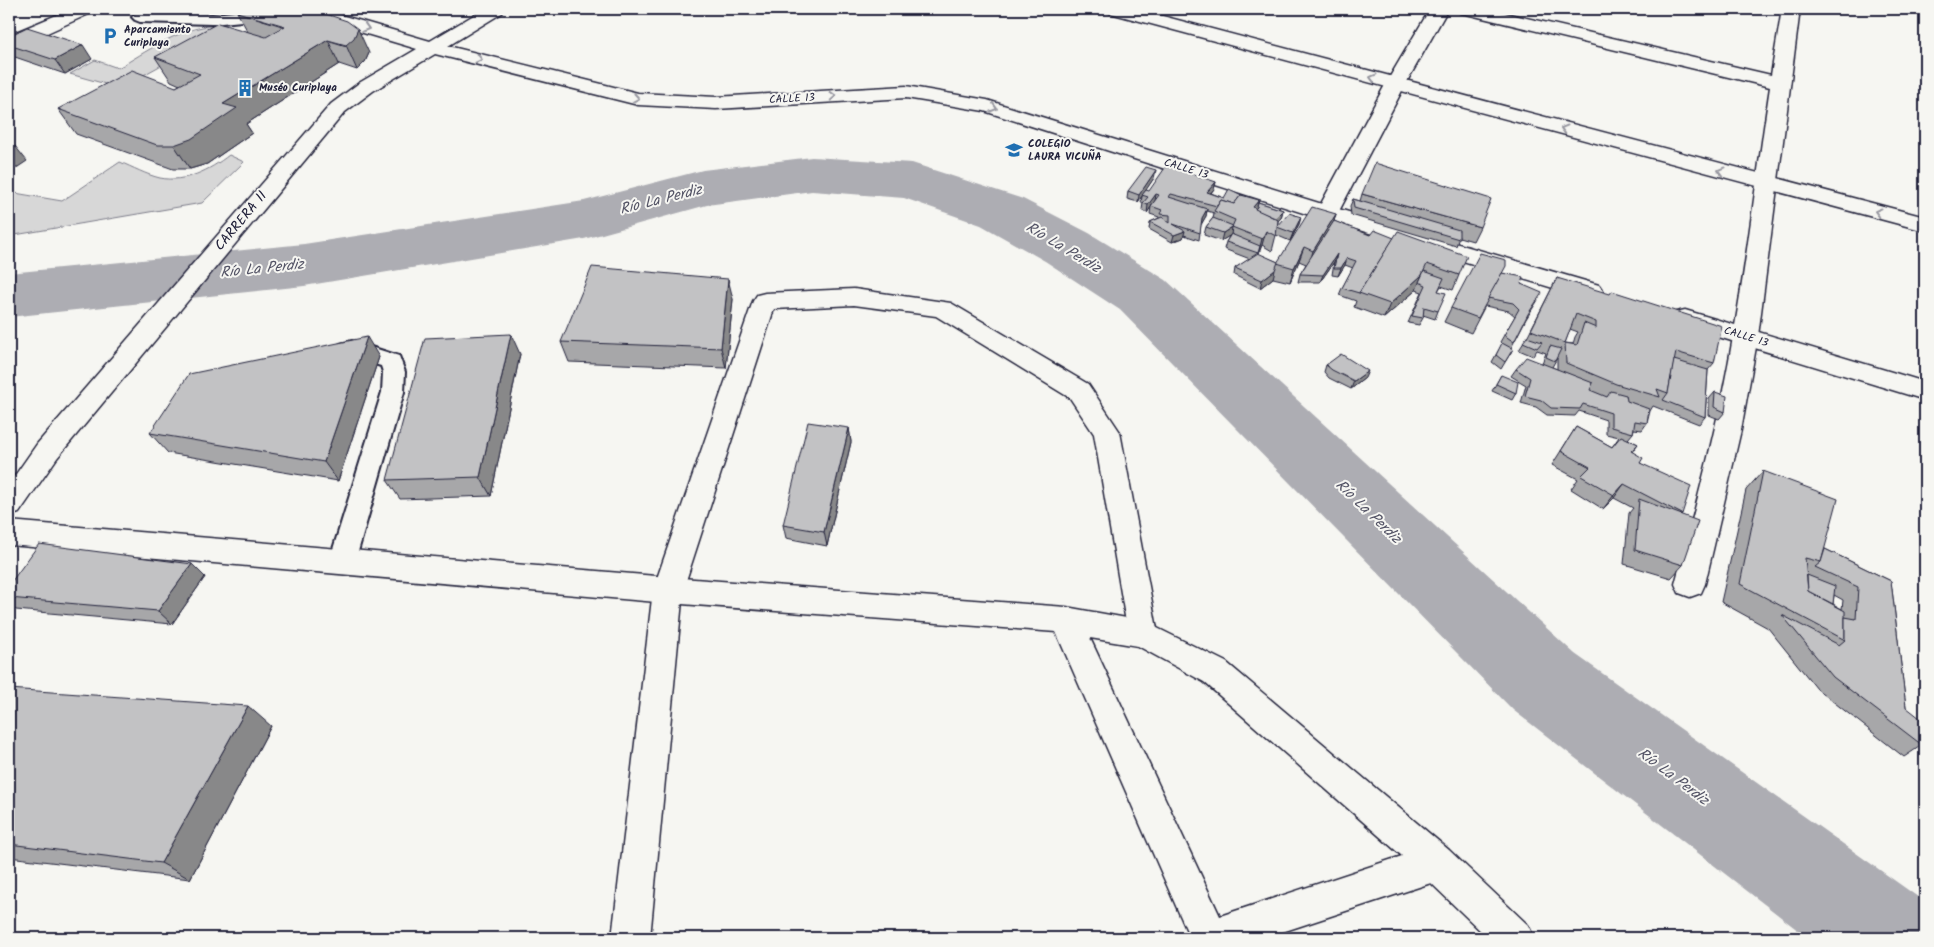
<svg xmlns="http://www.w3.org/2000/svg" width="1934" height="947" font-family="Kalam,sans-serif">
<rect width="100%" height="100%" fill="#f6f6f2"/>
<filter id="ink" filterUnits="userSpaceOnUse"><feTurbulence type="fractalNoise" baseFrequency=".02" numOctaves="2"/><feDisplacementMap in="SourceGraphic" scale="10" xChannelSelector="R" yChannelSelector="G"/><feConvolveMatrix kernelMatrix="1 2 1 2 8 2 1 2 1" color-interpolation-filters="sRGB"/></filter>
<g filter="url(#ink)">
<!-- green -->
<g fill="#d7d7d7" stroke="#7c7c89">
<path d="M209,26L223,31L120,88L70,74L95,60L118,68C146,52 176,30 209,26Z"/>
<path d="M229,155L244,162L202,203L9,236V192L62,201L120,162C132,167 147,175 160,178C185,183 210,170 229,155Z"/>
</g>
<g fill="none" stroke-linecap="round" stroke-linejoin="round">
<!-- river -->
<polygon fill="#adadb3" fill-rule="evenodd" points="812,157 912,163 1023,199 1089,233 1166,280 1575,654 1925,902 1925,938 1808,938 1513,710 1120,310 1045,261 981,225 904,198 812,191 707,205 584,239 304,286 9,317 9,273 304,244 584,201 703,170"/>
<!-- lane casing -->
<g stroke="#22223b" stroke-width="4">
<g id="lane">
<polygon points="269,9 278,10 281,13 278,16 273,18 212,24 140,22 135,20 132,17 135,14 140,12 212,14"/>
<polygon points="352,341 399,356 405,372 404,392 355,562 351,569 342,573 333,569 329,562 382,392 383,372 381,366 340,354 337,349 340,344"/>
</g>
</g>
<!-- street casing -->
<g stroke="#22223b" stroke-width="3">
<g id="street">
<polygon points="1430,9 1448,9 1405,85 1338,213 1335,218 1327,220 1319,218 1316,213 1385,85"/>
<path d="M1457,9H1488L1771,75L1782,9H1800L1758,336L1741,430L1705,584L1701,593L1690,597L1679,593L1675,584C1697,502 1719,421 1733,337C1748,254 1757,170 1770,87L1466,14L1460,13Z"/>
<polygon points="854,289 951,303 1088,384 1120,432 1158,634 1154,644 1143,647 1132,644 1128,634 1094,434 1070,398 936,316 854,305 774,309 683,590 650,938 612,938 653,590 753,301 757,295 765,293"/>
</g>
</g>
<!-- secondary casing -->
<g stroke="#22223b" stroke-width="3">
<g id="secondary">
<polygon points="71,9 94,9 91,13 45,34 9,46 9,35"/>
<polygon points="293,9 320,9 430,41 484,9 505,9 502,13 448,46 638,93 716,97 906,86 987,100 1335,208 1599,285 1603,291 1599,297 1591,299 1583,297 1319,218 984,111 906,98 716,109 638,105 435,54 373,91 345,112 57,458 19,513 9,516 9,484 37,444 331,104 359,83 417,49 296,13"/>
<polygon points="1107,9 1136,9 1925,217 1925,231 1110,13"/>
<polygon points="1685,310 1925,382 1925,400 1676,324 1673,318 1676,312"/>
<path d="M9,521L668,577L1066,607L1143,621L1226,662L1449,850L1528,925L1534,938H1488L1431,883L1264,938H1190L1056,632L668,603L9,545ZM1090,638L1138,646L1204,682L1402,856L1220,916Z"/>
</g>
</g>
<!-- lane -->
<use href="#lane" fill="#f6f6f2" fill-rule="evenodd"/>
<!-- street -->
<use href="#street" fill="#f6f6f2" fill-rule="evenodd"/>
<!-- secondary -->
<use href="#secondary" fill="#f6f6f2" fill-rule="evenodd"/>
</g>
<!-- wall -->
<g fill="#a7a7a9" stroke="#22223b" fill-rule="evenodd">
<polygon points="237,12 369,53 365,62 357,70 339,64 246,124 252,133 207,164 190,169 173,169 76,134 58,109 176,87 180,85 171,81 155,57 248,32"/>
<polygon points="9,36 92,59 65,74 9,55"/>
<polygon points="1154,178 1144,192 1216,182 1214,189 1211,193 1224,198 1258,202 1283,210 1281,218 1278,221 1278,226 1301,217 1299,224 1290,241 1276,235 1272,251 1262,245 1258,254 1278,262 1336,214 1334,221 1459,275 1453,290 1441,286 1438,291 1438,311 1435,319 1423,315 1423,318 1419,325 1408,323 1422,292 1416,290 1384,318 1354,307 1356,301 1339,295 1342,288 1353,268 1345,265 1338,276 1332,275 1334,262 1320,282 1298,282 1300,274 1306,264 1299,261 1290,282 1273,278 1260,288 1234,275 1235,268 1250,259 1224,249 1226,242 1230,235 1221,241 1204,235 1206,227 1213,218 1214,213 1207,211 1206,216 1201,224 1199,240 1184,235 1183,238 1172,242 1149,229 1150,222 1159,218 1159,217 1150,214 1151,206 1147,213 1142,210 1143,203 1141,203 1142,196 1138,202 1127,199 1128,191"/>
<polygon points="1362,194 1480,227 1473,241 1459,237 1456,246 1351,215 1350,206 1353,199 1360,201"/>
<polygon points="1502,273 1521,284 1538,300 1526,319 1511,348 1513,349 1501,369 1492,362 1502,344 1500,342 1515,316 1509,311 1485,306 1471,333 1444,322 1451,308"/>
<path d="M1557,278L1714,363L1708,370L1705,417L1699,424L1653,406L1650,411L1647,423L1642,430L1634,429L1633,433L1628,439L1638,444L1632,452L1682,514L1681,515L1683,565L1671,578L1624,564L1629,513L1633,508L1614,498L1603,509L1571,489L1578,479L1552,465L1576,427L1612,447L1619,437L1606,434V420L1579,411L1575,416L1547,415L1536,407L1521,403L1526,385L1511,376L1516,369L1542,363L1546,353L1537,350L1533,356L1519,350L1526,339ZM1570,329L1578,332L1575,337L1573,344L1565,343ZM1557,358V369L1552,367Z"/>
<polygon points="733,299 726,368 569,362 561,342"/>
<polygon points="520,354 491,496 400,499 387,480"/>
<polygon points="379,357 338,481 168,453 150,433"/>
<polygon points="1326,365 1365,378 1351,389 1329,378 1324,372"/>
<polygon points="1501,375 1516,393 1512,400 1492,391"/>
<polygon points="1715,392 1725,412 1719,419 1709,415 1709,399"/>
<polygon points="849,428 851,442 827,546 786,538 783,525"/>
<path d="M1763,471L1825,549L1891,581L1906,707L1922,745L1904,757L1817,689L1768,628L1721,602L1746,490ZM1834,595L1843,600L1842,609L1833,604Z"/>
<polygon points="192,564 205,577 172,624 16,610 9,605 9,585"/>
<polygon points="9,689 271,726 190,879 9,857"/>
</g>
<!-- shaded-wall -->
<g fill="#888889" stroke="#22223b">
<polygon points="358,29 369,53 365,62 357,70 346,45"/>
<polygon points="328,40 339,64 246,124 252,133 207,164 190,169 174,145 223,104"/>
<polygon points="83,45 92,59 65,74 55,60"/>
<polygon points="15,146 27,161 9,173 9,151"/>
<polygon points="1156,170 1154,178 1138,202 1139,195"/>
<polygon points="1216,182 1214,189 1205,199 1207,192"/>
<polygon points="1156,194 1155,201 1147,213 1148,205"/>
<polygon points="1259,200 1255,214 1253,207"/>
<polygon points="1207,209 1206,216 1201,225 1202,218"/>
<polygon points="1283,210 1281,218 1267,231 1269,223"/>
<polygon points="1336,214 1332,228 1309,265 1313,251"/>
<polygon points="1301,217 1299,224 1290,241 1293,233"/>
<polygon points="1234,226 1232,227 1231,235 1221,241 1223,233"/>
<polygon points="1185,231 1183,238 1172,242 1174,235"/>
<polygon points="1266,231 1262,245 1256,261 1262,239"/>
<polygon points="1304,247 1299,261 1290,282 1294,268"/>
<polygon points="1337,254 1334,262 1320,282 1323,275"/>
<polygon points="1347,258 1345,265 1338,276 1341,268"/>
<polygon points="1275,270 1273,278 1260,288 1262,280"/>
<polygon points="1422,275 1416,290 1384,318 1390,304"/>
<polygon points="728,279 733,299 726,368 721,348"/>
<polygon points="511,334 520,354 491,496 480,477"/>
<polygon points="367,337 379,357 338,481 324,462"/>
<polygon points="1368,371 1365,378 1351,389 1354,381"/>
<polygon points="849,428 851,442 827,546 824,532"/>
<polygon points="1624,484 1614,498 1603,509 1614,495"/>
<polygon points="192,564 205,577 172,624 158,611"/>
<polygon points="248,706 271,726 190,879 161,863"/>
</g>
<!-- building -->
<g fill="#c2c2c4" stroke="#22223b" fill-rule="evenodd">
<polygon points="244,9 311,9 347,21 358,29 354,38 346,45 328,40 223,104 237,108 191,139 174,145 157,145 58,109 132,70 176,87 200,74 155,57 218,23 266,37 285,26 237,12"/>
<polygon points="27,27 83,45 55,60 9,45 9,36"/>
<polygon points="9,145 15,146 9,151"/>
<polygon points="1375,163 1491,199 1480,227 1362,194"/>
<polygon points="1167,165 1216,182 1207,192 1224,198 1229,189 1244,196 1241,195 1234,204 1221,200 1217,206 1171,194 1169,197 1207,209 1202,218 1200,233 1173,224 1185,231 1174,235 1150,222 1162,217 1170,223 1170,215 1160,214 1162,210 1151,206 1159,195 1156,194 1148,205 1143,203 1148,197 1142,195 1146,190 1149,191"/>
<polygon points="1146,167 1156,170 1139,195 1128,191"/>
<polygon points="1241,195 1259,200 1253,207 1278,220 1276,236 1266,231 1262,239 1232,227 1235,220 1214,211 1221,200 1234,204"/>
<polygon points="1353,199 1459,230 1459,239 1354,208"/>
<polygon points="1258,202 1261,203 1283,210 1275,218 1255,209 1257,207"/>
<polygon points="1312,207 1336,214 1313,251 1304,247 1294,268 1277,263"/>
<polygon points="1289,213 1301,217 1293,233 1277,227 1278,226"/>
<polygon points="1213,218 1233,226 1232,227 1223,233 1206,227"/>
<polygon points="1334,221 1370,235 1374,230 1394,238 1359,293 1342,288 1356,261 1347,258 1341,268 1334,268 1337,254 1323,275 1300,274"/>
<polygon points="1398,231 1467,256 1459,275 1427,264 1422,275 1390,304 1359,293"/>
<polygon points="1231,234 1260,246 1258,253 1226,242"/>
<polygon points="1258,253 1278,262 1275,270 1262,280 1235,268"/>
<polygon points="1480,253 1506,260 1506,266 1478,318 1451,308"/>
<polygon points="592,267 728,279 721,348 561,342"/>
<polygon points="1424,271 1444,278 1438,291 1446,293 1438,311 1424,307 1423,318 1412,316 1426,285 1419,282"/>
<polygon points="1502,273 1523,277 1521,284 1542,293 1528,314 1514,342 1504,335 1519,309 1513,303 1488,298"/>
<path d="M1557,278L1610,294L1612,291L1722,326L1714,363L1676,352L1668,393L1657,389L1660,397L1616,384L1566,363L1565,343L1531,330ZM1576,314L1596,322V328L1584,323L1577,345L1565,343Z"/>
<polygon points="511,334 480,477 387,480 425,338"/>
<polygon points="367,337 324,462 150,433 189,374"/>
<polygon points="1527,337 1542,342 1537,348 1523,342"/>
<polygon points="1502,343 1513,349 1505,362 1496,355"/>
<polygon points="1550,346 1561,349 1555,361 1546,357"/>
<polygon points="1341,354 1368,371 1354,381 1332,370 1326,365"/>
<polygon points="1526,357 1593,383 1590,390 1607,397 1611,391 1626,395 1627,401 1649,409 1647,423 1635,421 1633,433 1611,427 1611,413 1583,404 1580,409 1551,408 1541,400 1525,396 1530,378 1516,369"/>
<polygon points="1674,360 1708,370 1705,417 1663,400 1668,393"/>
<polygon points="1501,375 1518,382 1516,393 1496,384"/>
<polygon points="1715,392 1727,396 1725,412 1714,407"/>
<polygon points="808,422 849,428 824,532 783,525"/>
<polygon points="1576,427 1612,447 1621,436 1638,444 1631,451 1643,458 1640,463 1691,486 1682,514 1624,484 1614,495 1581,476 1590,467 1561,451"/>
<polygon points="1763,471 1838,499 1821,562 1805,558 1808,591 1845,611 1845,640 1740,584"/>
<polygon points="1639,499 1698,521 1683,565 1635,550"/>
<polygon points="39,544 192,564 158,611 9,598 9,585"/>
<polygon points="1825,549 1891,581 1906,707 1925,722 1925,741 1922,745 1833,677 1782,615 1839,645 1845,640 1845,617 1856,619 1858,587 1815,567 1821,562"/>
<polygon points="1807,575 1835,586 1833,604 1808,591"/>
<polygon points="9,689 248,706 161,863 9,844"/>
</g>
<!-- one-way arrows -->
<defs><path id="oneway-chevron" d="M-2-3.5L2.5 0L-2 3.5" fill="none" stroke-width="1.6" stroke-linecap="round" stroke-linejoin="round" transform="scale(1.25)"/></defs>
<g stroke="#9797a0">
<use href="#oneway-chevron" transform="translate(366 28) rotate(17)"/>
<use href="#oneway-chevron" transform="translate(479 59) rotate(14)"/>
<use href="#oneway-chevron" transform="translate(1373 78) rotate(-165)"/>
<use href="#oneway-chevron" transform="translate(833 96) rotate(-3)"/>
<use href="#oneway-chevron" transform="translate(636 98) rotate(10)"/>
<use href="#oneway-chevron" transform="translate(994 108) rotate(17)"/>
<use href="#oneway-chevron" transform="translate(1564 129) rotate(-165)"/>
<use href="#oneway-chevron" transform="translate(1721 171) rotate(-165)"/>
<use href="#oneway-chevron" transform="translate(1878 212) rotate(-165)"/>
</g>
</g>
<!-- icons -->
<defs>
<g id="parking-bare" transform="scale(1.35)"><path d="M-3.5-5.5H1a3.5 3.5 0 0 1 0 7H-1V5.5H-3.5ZM-1-3.4V-.6H.8a1.4 1.4 0 0 0 0-2.8Z" fill="#1f6fb2" stroke="#f6f6f2" stroke-width="2.5" paint-order="stroke"/></g>
<g id="building-bare" transform="scale(1.35)"><path d="M-4-6H4V6H1V3H-1V6H-4ZM-2.5-4.3h1.7v1.8h-1.7ZM.8-4.3h1.7v1.8H.8ZM-2.5-1h1.7V.8h-1.7ZM.8-1h1.7V.8H.8Z" fill="#1f6fb2" stroke="#f6f6f2" stroke-width="2.5" paint-order="stroke"/></g>
<g id="school-bare" transform="scale(1.35)"><path d="M0-5L7-2L0 1L-7-2ZM-4 1L0 2.5L4 1V4Q0 6-4 4Z" fill="#1f6fb2" stroke="#f6f6f2" stroke-width="2.5" paint-order="stroke"/></g>
</defs>
<g fill-rule="evenodd">
<use href="#parking-bare" x="110" y="36"/>
<use href="#building-bare" x="245" y="88"/>
<use href="#school-bare" x="1014" y="150"/>
</g>
<g text-anchor="middle" dominant-baseline="central" stroke-width="4" stroke-linejoin="round" paint-order="stroke">
<!-- far-poi labels -->
<g font-size="11" font-weight="bold" fill="#22223b" stroke="#f6f6f2" text-anchor="start">
<text x="124" y="30">Aparcamiento<tspan x="124" dy="13">Curiplaya</tspan></text>
<text x="259" y="88">Muséo Curiplaya</text>
<text x="1028" y="144">COLEGIO<tspan x="1028" dy="13">LAURA VICUÑA</tspan></text>
</g>
<!-- far-street labels -->
<g font-size="11" fill="#22223b" stroke="#f6f6f2">
<text transform="translate(792 99) rotate(-3)">CALLE 13</text>
<text transform="translate(1186 169) rotate(17)">CALLE 13</text>
<text transform="translate(1746 337) rotate(17)">CALLE 13</text>
</g>
<!-- street labels -->
<g font-size="14" fill="#22223b" stroke="#f6f6f2">
<text transform="translate(241 221) rotate(-50)">CARRERA 11</text>
</g>
<!-- water labels -->
<g font-size="15" font-style="italic" fill="#535365" stroke="#f6f6f2">
<text transform="translate(661 200) rotate(-14)">Río La Perdiz</text>
<text transform="translate(1063 248) rotate(31)">Río La Perdiz</text>
<text transform="translate(262 269) rotate(-6)">Río La Perdiz</text>
<text transform="translate(1368 512) rotate(44)">Río La Perdiz</text>
<text transform="translate(1673 777) rotate(37)">Río La Perdiz</text>
</g>
</g>
<!-- margin -->
<rect width="1934" height="947" fill="none" stroke="#f6f6f2" stroke-width="30"/>
<rect x="15" y="15" width="1904" height="917" fill="none" stroke="#22223b" stroke-width="2" filter="url(#ink)"/>
</svg>
